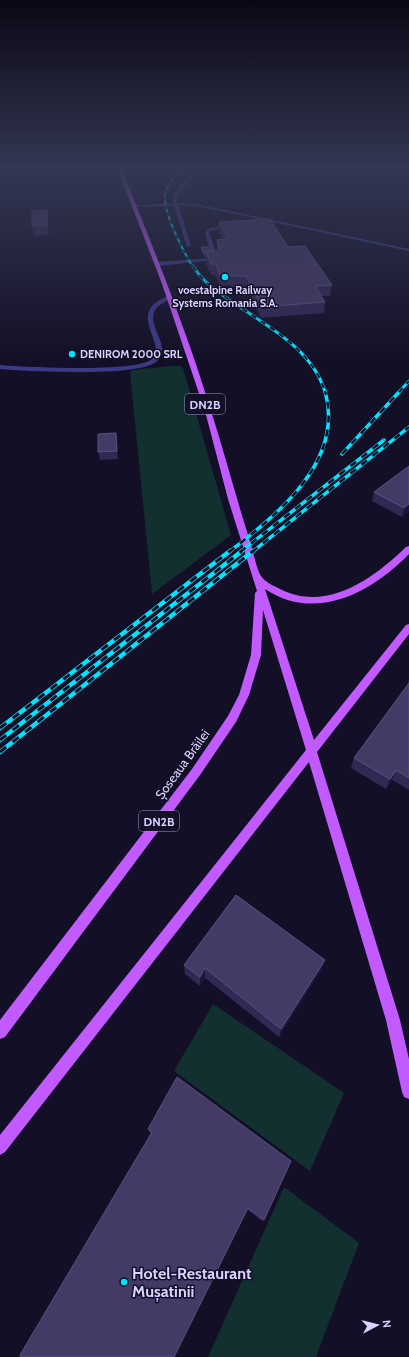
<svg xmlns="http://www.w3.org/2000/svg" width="409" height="1357" font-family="Cabin,sans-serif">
<rect width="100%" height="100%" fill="#130f26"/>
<!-- green -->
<g fill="#12302f">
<polygon points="170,366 180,366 183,368 231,535 152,594 130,372 133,370"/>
<polygon points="213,1004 344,1093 310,1171 174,1071"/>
<polygon points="284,1187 359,1243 316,1357 208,1357"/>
</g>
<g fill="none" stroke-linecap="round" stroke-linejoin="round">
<!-- minor -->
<g fill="#3d3a85" fill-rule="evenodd">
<path d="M196,170H210L198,172L178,195L176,200L177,203L197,204L409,249V251L197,206L178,205L191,246L187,247L174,206L134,207L132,206L173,203C170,193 187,180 193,173L122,175L120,174Z"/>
<polygon points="233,226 235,228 211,230 209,232 218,258 216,260 157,266 154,264 157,262 212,258 205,232 210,228"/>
<path d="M169,296L172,298L171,299C165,302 157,305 154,312C148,327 172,347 157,361C140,378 26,371 0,369V365C25,367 136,373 152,359C169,344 123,312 169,296Z"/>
</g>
<!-- major -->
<path fill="#c25bff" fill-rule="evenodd" d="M118,170H122C154,249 186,329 211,411C225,454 236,498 250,541C253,550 256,568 261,576C265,582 274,586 280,589C327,613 374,578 406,547L409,546V554C372,592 316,623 265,589L314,740L406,625L409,624V634L317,752L400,1020L409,1059V1099L404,1097L402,1092L386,1020L309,762L5,1152L0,1155V1135L306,750L263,610L261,655L249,695L236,722L200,775L5,1037L0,1039V1020L192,769L228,716L239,695L251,655L255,593L257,591L228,499L205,411L161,281Z"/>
<!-- rail-far3 casing -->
<g stroke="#00e5ff" stroke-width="2">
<path id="rail-far3" d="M181,170C174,177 166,185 165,196C163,212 184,253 193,267"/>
</g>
<!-- rail-far2 casing -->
<g stroke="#00e5ff" stroke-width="3">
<g id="rail-far2">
<path d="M193,266C200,278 212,288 224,296C260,323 311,345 325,392"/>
<polyline points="399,392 409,381"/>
</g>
</g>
<!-- rail-far1 casing -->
<g stroke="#00e5ff" stroke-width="3.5">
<g id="rail-far1">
<polyline points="342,454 400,391"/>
<path d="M229,552C278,514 345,461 325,391"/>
<polyline points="240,552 384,440"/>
<polyline points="252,552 409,427"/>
</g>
</g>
<!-- rail casing -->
<g stroke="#00e5ff" stroke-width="4.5">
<g id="rail">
<polyline points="0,728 230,551"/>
<polyline points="0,740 242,551"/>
<polyline points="0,752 253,551"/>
</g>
</g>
<!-- rail-far3 -->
<use href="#rail-far3" stroke="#130f26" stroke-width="1.5" stroke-dasharray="4" stroke-linecap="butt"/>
<!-- rail-far2 -->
<use href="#rail-far2" stroke="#130f26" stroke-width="2" stroke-dasharray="5.5" stroke-linecap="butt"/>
<!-- rail-far1 -->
<use href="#rail-far1" stroke="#130f26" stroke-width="2.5" stroke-dasharray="7" stroke-linecap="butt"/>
<!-- rail -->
<use href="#rail" stroke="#130f26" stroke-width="3" stroke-dasharray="8" stroke-linecap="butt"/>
</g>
<!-- wall -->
<g fill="#312854">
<polygon points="48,220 49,235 34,236 32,226"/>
<polygon points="219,222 288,247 332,285 330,296 322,296 325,302 324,313 261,318 246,286 231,287 230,285 220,286 215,275 211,275 206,263 206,257 204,257 201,251 201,247 210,252 217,250 217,240 223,239 219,232"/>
<polygon points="116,433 118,459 100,460 98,452"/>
<polygon points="409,466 409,511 402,517 372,501 374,492"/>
<polygon points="409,679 409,790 392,780 386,789 351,768 354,758 409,683 408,682"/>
<polygon points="325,960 321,970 279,1037 205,978 200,986 185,974 184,965"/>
<polygon points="148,1129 264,1220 262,1221 150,1133"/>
</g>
<!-- shaded-wall -->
<g fill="#1d163a">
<polygon points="47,210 48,220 49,235 47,225"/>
<polygon points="116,433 117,441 118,459 117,451"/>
<polygon points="409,504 409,511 402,517 404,508"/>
<polygon points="396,770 392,780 386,789 390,779"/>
<polygon points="325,960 321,970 279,1037 281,1029"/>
<polygon points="205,968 205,978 200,986 200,977"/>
</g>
<!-- building -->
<g fill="#433a66" stroke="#5a527e">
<polygon points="47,210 47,225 32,226 32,211"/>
<polygon points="270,219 288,247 305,246 332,285 315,286 325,302 262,307 246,276 231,276 230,274 220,275 216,264 211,264 206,252 216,251 219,248 217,240 228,239 219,222"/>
<polygon points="201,247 208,247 210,252 206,252 207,253 204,253"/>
<polygon points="116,433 117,451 98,452 98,434"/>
<polygon points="409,466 409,504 404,508 374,492"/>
<polygon points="409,683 409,778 396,770 390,779 354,758"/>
<polygon points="236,895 325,960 281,1029 205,968 200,977 184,965"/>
<polygon points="177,1077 291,1161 264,1220 248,1208 174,1357 21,1357 20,1355 152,1132 148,1129"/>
</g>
<!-- sky -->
<linearGradient id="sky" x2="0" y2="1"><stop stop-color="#0a0815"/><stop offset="0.47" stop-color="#333752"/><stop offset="1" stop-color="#333752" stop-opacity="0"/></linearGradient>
<rect width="409" height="360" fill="url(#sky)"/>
<!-- markers -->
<g fill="#00e5ff" stroke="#130f26" stroke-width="1.5">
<circle cx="225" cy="277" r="4"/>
<circle cx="72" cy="354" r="4"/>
<circle cx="124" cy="1282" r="4"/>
</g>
<g text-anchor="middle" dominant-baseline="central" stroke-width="3" stroke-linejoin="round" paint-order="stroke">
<!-- far-poi labels -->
<g font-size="11" font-weight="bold" fill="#d9d4ff" stroke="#130f26">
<text x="225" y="290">voestalpine Railway<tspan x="225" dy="13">Systems Romania S.A.</tspan></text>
<text x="80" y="354" text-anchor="start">DENIROM 2000 SRL</text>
</g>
<!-- shield labels -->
<g fill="#130f26" stroke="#9e99be" stroke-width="1">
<rect x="185" y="394" width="40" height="20" rx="3"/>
<rect x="139" y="811" width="40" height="20" rx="3"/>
</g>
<g font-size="12" font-weight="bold" fill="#d9d4ff">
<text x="205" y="404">DN2B</text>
<text x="159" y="821">DN2B</text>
</g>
<!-- street labels -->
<g font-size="13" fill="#d9d4ff" stroke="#130f26">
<text transform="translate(182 764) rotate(-54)">Șoseaua Brăilei</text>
</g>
<!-- near-poi labels -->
<g font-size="16" font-weight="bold" fill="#d9d4ff" stroke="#130f26" text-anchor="start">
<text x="132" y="1273">Hotel-Restaurant<tspan x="132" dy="18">Mușatinii</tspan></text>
</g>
</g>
<!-- north arrow -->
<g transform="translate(377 1325) rotate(83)" stroke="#130f26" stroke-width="3" paint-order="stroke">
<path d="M0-3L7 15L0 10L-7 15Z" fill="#d9d4ff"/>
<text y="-6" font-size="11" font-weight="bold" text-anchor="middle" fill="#d9d4ff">N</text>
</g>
</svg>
